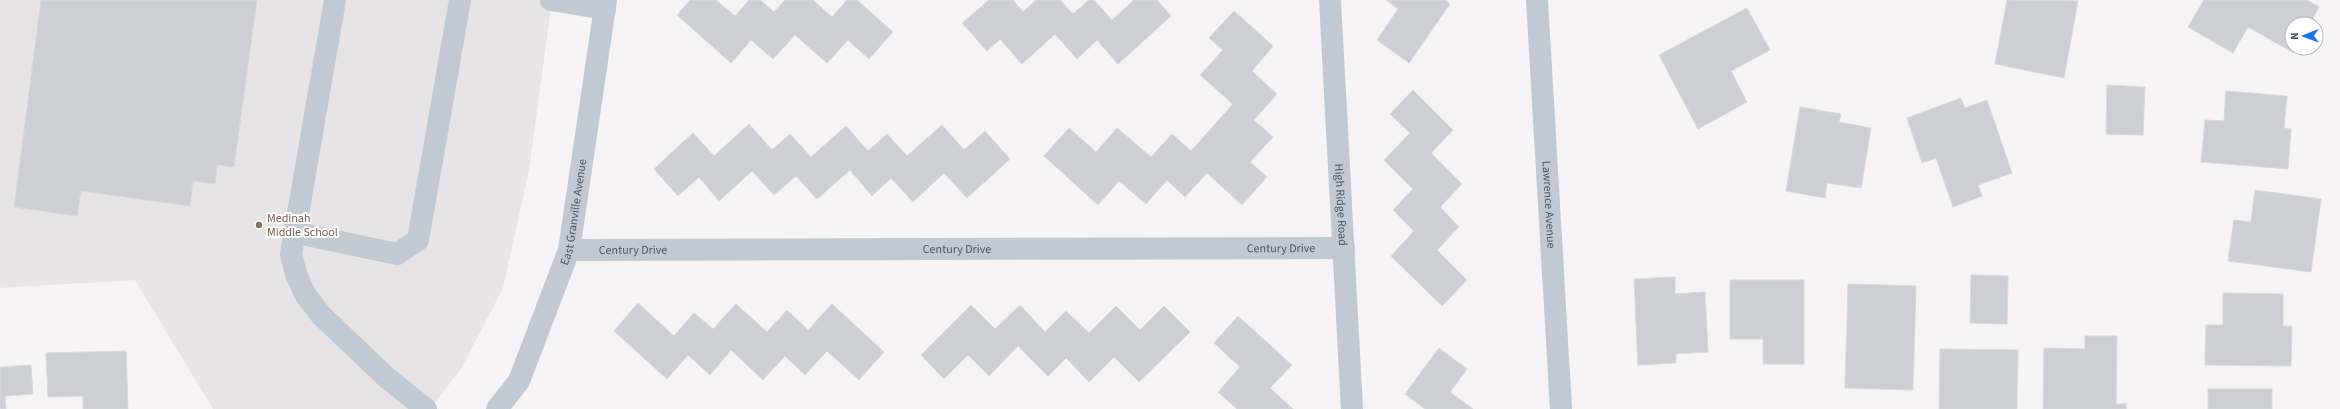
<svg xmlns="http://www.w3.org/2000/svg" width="2340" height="409" font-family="'Source Sans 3',sans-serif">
<rect width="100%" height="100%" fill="#f5f3f3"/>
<!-- education -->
<polygon fill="#e6e4e5" points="0,0 552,0 529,170 503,288 461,369 430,409 213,409 135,280 0,288"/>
<!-- building -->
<g fill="#cdcfd5" stroke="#d7d9de">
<polygon points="41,0 257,0 234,167 217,165 215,184 193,181 190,206 81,191 77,216 14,207"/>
<polygon points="690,0 716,0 735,16 749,0 760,0 774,12 785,0 813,0 832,17 847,0 857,0 893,32 869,59 848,40 827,63 795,35 773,59 751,40 731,63 677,15"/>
<polygon points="989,0 1013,0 1023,12 1036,0 1060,0 1073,14 1089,0 1094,0 1112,20 1134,0 1157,0 1171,16 1118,64 1097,40 1077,59 1055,34 1022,64 1000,39 987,51 962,23"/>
<polygon points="1386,0 1445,0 1450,4 1409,63 1377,40 1398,9"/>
<polygon points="2007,0 2078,1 2064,78 1995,64"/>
<polygon points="2204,0 2307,0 2319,7 2310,24 2292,24 2292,48 2297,48 2294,53 2248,27 2233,53 2188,27"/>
<polygon points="1747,8 1770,50 1731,71 1747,102 1698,129 1659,55"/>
<polygon points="1234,11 1273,46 1252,71 1277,94 1254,120 1273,137 1250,162 1267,177 1242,205 1207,173 1185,197 1167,180 1146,204 1119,181 1098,205 1044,156 1069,128 1096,152 1117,128 1151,157 1172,134 1191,151 1233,104 1200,75 1223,50 1209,38"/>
<polygon points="2107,85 2145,87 2143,135 2106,134"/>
<polygon points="1413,90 1453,130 1431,153 1462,184 1440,207 1459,227 1437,250 1467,280 1442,306 1391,256 1414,231 1393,210 1413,189 1384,160 1410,133 1390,114"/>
<polygon points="2226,91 2287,96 2284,128 2291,129 2288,169 2201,162 2205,120 2224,121"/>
<polygon points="1961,98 1965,108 1987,100 2012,173 1978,185 1982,196 1953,207 1936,158 1922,163 1907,118"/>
<polygon points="1800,107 1841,114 1839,122 1871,128 1861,188 1827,183 1825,198 1786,191"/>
<polygon points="749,124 772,150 790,134 811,157 846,126 868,151 887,134 907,156 942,125 964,150 985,131 1010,159 967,198 944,173 913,202 891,178 872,196 850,170 817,199 796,176 774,195 752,171 719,201 699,177 678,196 654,169 693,133 714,156"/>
<polygon points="2255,190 2321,199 2311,272 2228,261 2234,220 2251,222"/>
<polygon points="1971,275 2008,276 2007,324 1970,323"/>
<polygon points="1675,277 1675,294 1705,292 1708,352 1676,354 1676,363 1638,365 1634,279"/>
<polygon points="1730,280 1804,280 1804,364 1763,364 1763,339 1730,339"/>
<polygon points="1848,284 1916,286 1913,390 1845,388"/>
<polygon points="2223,293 2283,294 2283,326 2292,326 2291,366 2205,365 2206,325 2223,325"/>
<polygon points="638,303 674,336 694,313 713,329 736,304 767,332 787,310 808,330 832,304 884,352 859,380 827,351 805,375 785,356 763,380 731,350 710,375 688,355 667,379 614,331"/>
<polygon points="971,305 995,329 1020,305 1045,332 1066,311 1089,333 1116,306 1140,330 1164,306 1190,332 1139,382 1114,357 1089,382 1066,358 1048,376 1018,346 989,376 968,355 944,379 921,355"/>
<polygon points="1238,316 1292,365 1270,388 1293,409 1237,409 1218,392 1240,367 1214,343"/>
<polygon points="2085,336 2117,336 2116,404 2126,404 2126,409 2043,409 2044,348 2085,349"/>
<polygon points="1439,348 1467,369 1450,392 1473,409 1425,409 1405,394"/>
<polygon points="1940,349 2018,350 2017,409 1939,409"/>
<polygon points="126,351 128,409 83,409 83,396 48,397 46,353"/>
<polygon points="31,365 33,394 5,396 6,409 0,409 0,367"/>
<rect x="2208" y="389" width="64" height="20"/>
</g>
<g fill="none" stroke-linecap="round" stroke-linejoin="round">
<!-- minor -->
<g stroke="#c1cad2" stroke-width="22">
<polyline points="335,0 291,254 296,274 305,294 321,315 386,377 426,409"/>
<polyline points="551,0 605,9"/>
<path id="s1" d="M1330,0L1352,409"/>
<path id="s2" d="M1537,0L1561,409"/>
<polyline points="293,232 397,254 418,240 460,0"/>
<path id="s3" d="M569,250L1344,248"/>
<path id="s4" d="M497,409L519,381L569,250L606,0"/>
</g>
</g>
<!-- markers -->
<circle fill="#8d6e63" stroke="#fff" stroke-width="1.5" cx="259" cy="225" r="4"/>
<g text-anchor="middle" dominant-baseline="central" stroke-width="4" stroke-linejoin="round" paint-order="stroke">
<!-- street labels -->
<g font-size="12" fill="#4a5661" stroke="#fff">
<text stroke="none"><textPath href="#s1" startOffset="205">High Ridge Road</textPath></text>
<text stroke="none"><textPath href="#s2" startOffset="205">Lawrence Avenue</textPath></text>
<text stroke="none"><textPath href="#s4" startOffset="214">East Granville Avenue</textPath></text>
<text stroke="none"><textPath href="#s3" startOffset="712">Century Drive</textPath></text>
<text stroke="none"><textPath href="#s3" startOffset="388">Century Drive</textPath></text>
<text stroke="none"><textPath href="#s3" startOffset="64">Century Drive</textPath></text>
</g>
<!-- education labels -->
<g font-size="12" fill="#785e54" stroke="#fff" text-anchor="start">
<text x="267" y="218">Medinah<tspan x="267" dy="14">Middle School</tspan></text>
</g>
</g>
<!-- north arrow -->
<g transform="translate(2304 36) rotate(269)"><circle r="19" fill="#ffffff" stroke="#b7bbc0"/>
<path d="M0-3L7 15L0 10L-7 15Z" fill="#1a73e8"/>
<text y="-6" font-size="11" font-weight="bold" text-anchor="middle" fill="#4a5661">N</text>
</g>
</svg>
